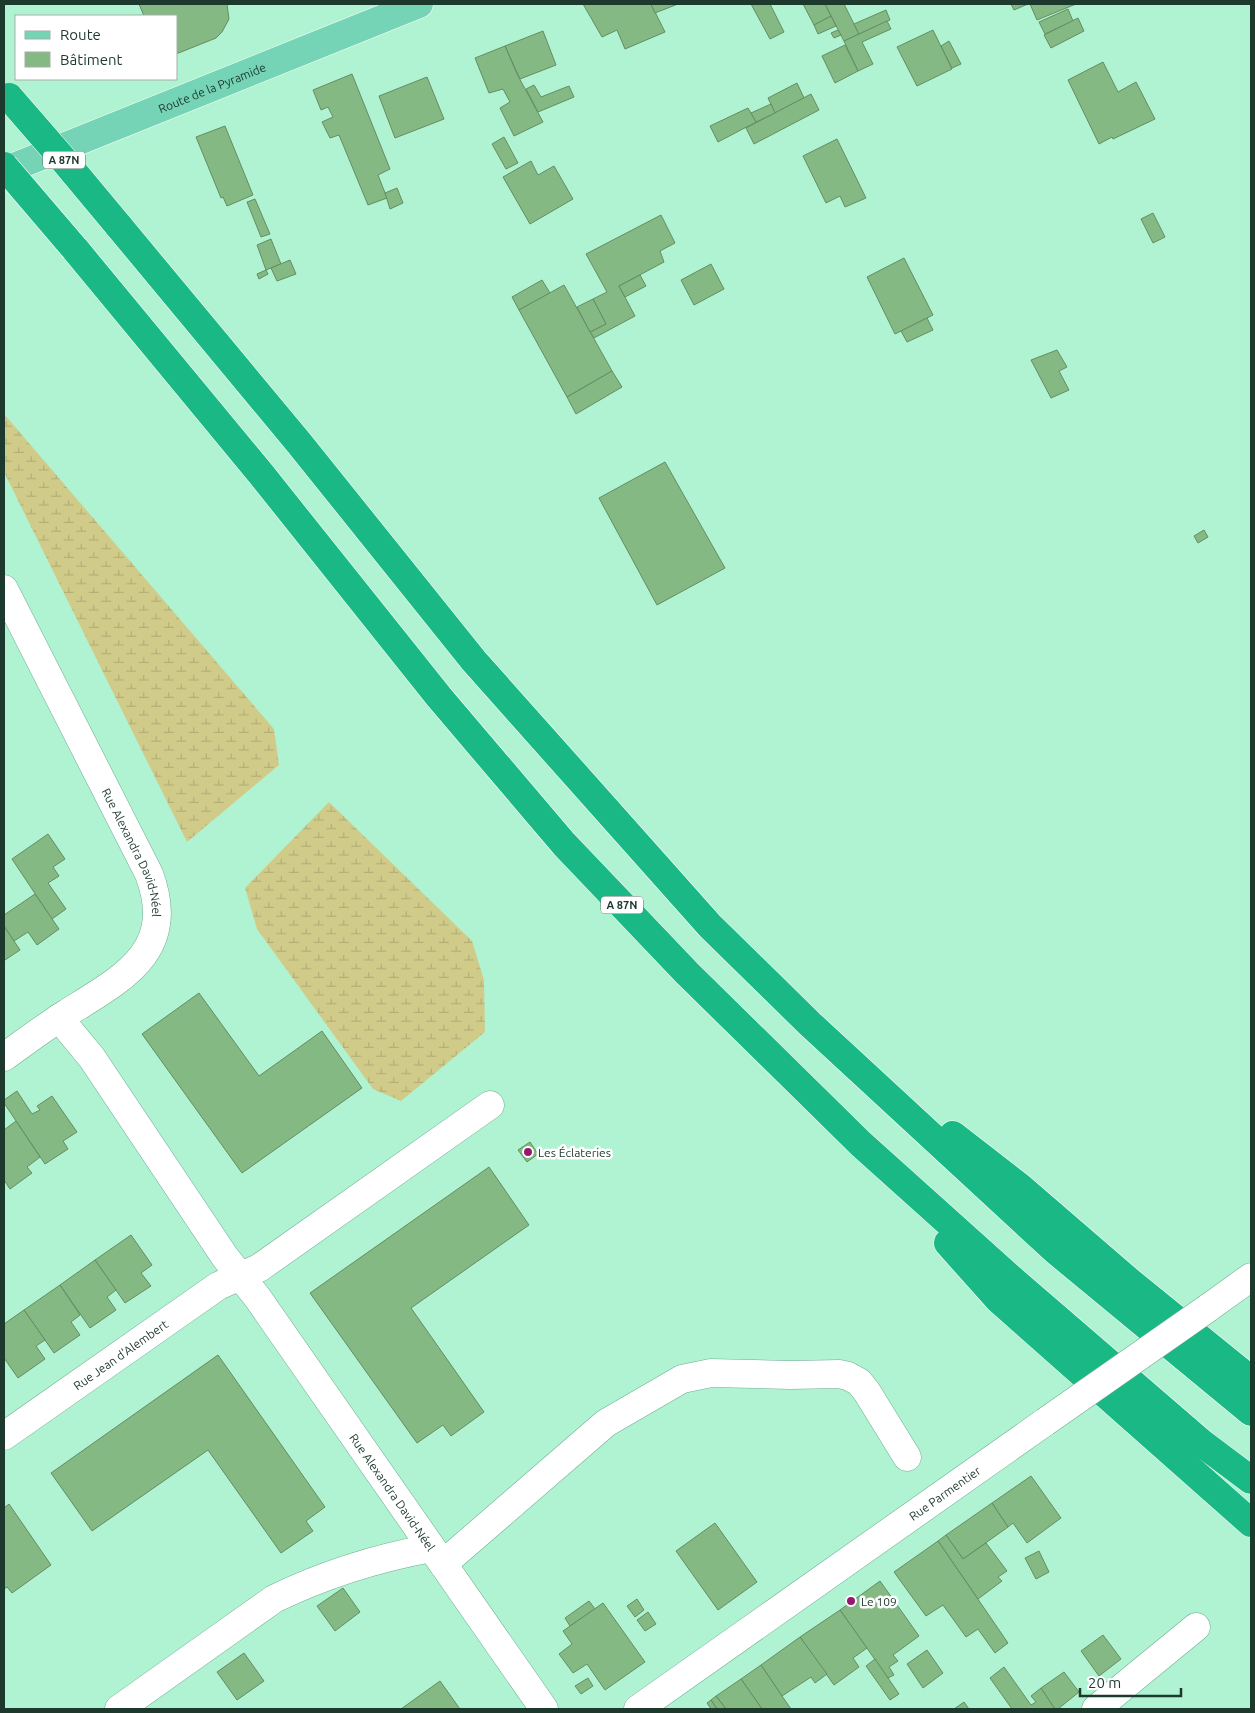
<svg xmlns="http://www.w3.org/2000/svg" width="1255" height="1713" font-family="Ubuntu,sans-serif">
<defs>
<pattern id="wetland-marsh" width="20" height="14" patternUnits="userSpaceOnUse" patternTransform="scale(1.25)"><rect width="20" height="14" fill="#d1cb8a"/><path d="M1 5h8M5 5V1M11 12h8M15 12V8" fill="none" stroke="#b3af77"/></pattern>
</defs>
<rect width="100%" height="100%" fill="#b0f3d3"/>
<!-- wetland -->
<g fill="url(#wetland-marsh)">
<polygon points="4,414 274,729 279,765 187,842 4,472"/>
<polygon points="329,802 472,941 484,980 485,1032 401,1101 373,1089 257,929 245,888"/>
</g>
<!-- building -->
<g fill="#85b983" stroke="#638d62">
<polygon points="139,4 227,4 229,19 222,32 216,38 176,54 176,16 144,16"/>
<polygon points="583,4 651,4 665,32 625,49 617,30 602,37"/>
<polygon points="651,4 678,4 655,13"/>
<polygon points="751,4 770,4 784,32 770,39"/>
<polygon points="803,4 825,4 831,16 814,25"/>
<polygon points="825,4 844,4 859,34 844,41"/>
<polygon points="1011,4 1028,4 1014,10"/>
<polygon points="1030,4 1076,4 1037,20"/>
<polygon points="1068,9 1073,21 1045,34 1039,22"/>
<polygon points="886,10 890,20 859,34 854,24"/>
<polygon points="831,16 836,26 818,34 814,25"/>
<polygon points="1078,18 1084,31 1051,48 1044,35"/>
<polygon points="887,21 891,29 862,42 873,64 858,71 844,41"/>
<polygon points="838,30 841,35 834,38 831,33"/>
<polygon points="933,30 952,69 917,86 897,47"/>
<polygon points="543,31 556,65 520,79 505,46"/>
<polygon points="949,41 961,64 952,68 941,46"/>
<polygon points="845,45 858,71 835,83 822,56"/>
<polygon points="505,46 517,74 543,122 514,136 500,108 510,102 503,89 489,93 475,58"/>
<polygon points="1103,62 1118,92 1136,82 1155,119 1113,139 1112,137 1099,144 1068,80"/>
<polygon points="352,74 390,169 378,175 387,198 368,205 339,135 330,138 322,122 333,117 328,107 321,110 313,90"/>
<polygon points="427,77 444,119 395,138 379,96"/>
<polygon points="797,83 804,98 775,113 768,98"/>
<polygon points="534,85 541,97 569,86 574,97 538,112 526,89"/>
<polygon points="811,94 819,110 754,144 746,128"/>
<polygon points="771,104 775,113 756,122 751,113"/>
<polygon points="748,108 756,122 718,142 710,126"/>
<polygon points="225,126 253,195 227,206 223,197 221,198 196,137"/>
<polygon points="504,137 518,163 506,169 492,144"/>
<polygon points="837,139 866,198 845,207 840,196 826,203 803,156"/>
<polygon points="531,161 538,175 554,166 573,199 530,224 503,177"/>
<polygon points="397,188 403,203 390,209 385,193"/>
<polygon points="255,199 270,234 261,237 247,202"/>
<polygon points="1153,213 1165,237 1153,243 1141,219"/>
<polygon points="661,215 675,243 660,251 664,262 619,286 635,316 594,338 590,332 606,324 593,299 607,292 586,254"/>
<polygon points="271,239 281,264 266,270 257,245"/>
<polygon points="904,258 933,315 895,334 867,277"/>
<polygon points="290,260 296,274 277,281 271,268"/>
<polygon points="711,264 724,289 694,305 681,280"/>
<polygon points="266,270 268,274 259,279 257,274"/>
<polygon points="640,275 646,286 625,297 619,286"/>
<polygon points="542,280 550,293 519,310 512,297"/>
<polygon points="564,285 612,371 567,397 519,310"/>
<polygon points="593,299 606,324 590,332 577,307"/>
<polygon points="927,318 933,330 907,342 901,331"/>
<polygon points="1057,350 1067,367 1059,371 1069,390 1051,398 1031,360"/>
<polygon points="612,371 622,387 576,414 567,397"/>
<polygon points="665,462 725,568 657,605 599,498"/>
<polygon points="1204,530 1208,537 1198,543 1194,536"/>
<polygon points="48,834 65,859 53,867 59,876 48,883 66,909 52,919 12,859"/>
<polygon points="35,894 59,929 37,945 28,932 14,941 4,926 4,915"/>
<polygon points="4,926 20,950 5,960 4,958"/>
<polygon points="199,993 259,1076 322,1031 362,1088 242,1173 142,1034"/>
<polygon points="17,1091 32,1114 40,1110 37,1106 52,1096 77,1132 63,1141 68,1149 45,1164 4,1103 4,1100"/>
<polygon points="16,1121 40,1157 27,1167 32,1173 10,1189 4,1180 4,1130"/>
<polygon points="530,1142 538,1154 527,1162 518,1150"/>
<polygon points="489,1167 529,1225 411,1308 484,1412 451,1436 443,1425 417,1443 310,1293"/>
<polygon points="131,1235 152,1265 141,1273 151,1286 125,1303 95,1260"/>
<polygon points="95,1260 116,1290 107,1297 116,1310 90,1328 60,1285"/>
<polygon points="60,1285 80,1315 71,1322 80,1335 54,1353 24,1310"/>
<polygon points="24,1310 45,1340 36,1346 45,1359 18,1378 4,1358 4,1324"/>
<polygon points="218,1355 325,1507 306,1521 313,1531 281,1553 208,1450 92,1531 51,1473"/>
<polygon points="1031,1476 1061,1518 1027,1543 1013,1523 1008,1527 992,1503"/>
<polygon points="992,1503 1008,1527 963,1559 946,1535"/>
<polygon points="9,1504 51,1565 12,1593 7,1587 4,1589 4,1508"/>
<polygon points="715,1523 757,1582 718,1610 676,1551"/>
<polygon points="946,1535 963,1559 986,1543 1007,1571 998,1577 1002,1581 978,1599 938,1541"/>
<polygon points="938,1541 1008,1643 995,1653 978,1629 966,1637 943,1605 926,1616 894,1572"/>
<polygon points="1039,1551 1049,1572 1036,1579 1025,1558"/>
<polygon points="880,1581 919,1636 893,1655 898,1661 889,1667 894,1675 888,1678 840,1610"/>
<polygon points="343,1588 360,1612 335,1631 317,1606"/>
<polygon points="637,1599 644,1610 635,1617 627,1606"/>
<polygon points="589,1601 595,1609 570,1626 565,1618"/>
<polygon points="603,1603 645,1662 605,1690 587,1664 573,1673 559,1654 572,1644 563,1631"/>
<polygon points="840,1610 867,1648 853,1658 859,1667 834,1685 800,1637"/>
<polygon points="648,1612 656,1624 645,1631 637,1620"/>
<polygon points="1103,1635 1121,1659 1099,1676 1081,1651"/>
<polygon points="800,1637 827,1674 815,1683 811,1677 782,1696 761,1665"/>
<polygon points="927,1650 943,1673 923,1688 907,1664"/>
<polygon points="244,1653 264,1681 237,1700 217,1672"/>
<polygon points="875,1659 899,1694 890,1700 866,1666"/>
<polygon points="761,1665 782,1696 791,1709 762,1709 741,1679"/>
<polygon points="1004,1667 1031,1705 1036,1702 1031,1696 1041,1688 1055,1709 1012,1709 990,1678"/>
<polygon points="1064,1672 1079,1692 1058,1709 1055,1709 1041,1688"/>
<polygon points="588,1678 593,1686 581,1694 575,1686"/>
<polygon points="741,1679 762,1709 726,1709 716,1696"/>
<polygon points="440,1681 460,1709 401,1709"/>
<polygon points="716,1696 726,1709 717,1709 711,1700"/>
<polygon points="711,1700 717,1709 711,1709 707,1703"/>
<polygon points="964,1702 969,1709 954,1709"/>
</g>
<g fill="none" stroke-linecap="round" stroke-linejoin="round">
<!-- minor casing -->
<g stroke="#6dad90" stroke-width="29">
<g id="minor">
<path id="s1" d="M4,589L149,874C178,951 123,978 67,1013C45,1027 25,1042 4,1057"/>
<path id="s2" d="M59,1018L92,1058L225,1257L257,1297L544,1709"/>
<polyline points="1208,1308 1251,1277"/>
<path id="s3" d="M4,1436L218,1286L259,1268L490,1105"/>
<polyline points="443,1564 606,1423 682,1379 711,1373 791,1375 839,1374 848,1376 859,1382 867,1392 907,1457"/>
<path d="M119,1709L274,1599C323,1575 378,1558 431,1548"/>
<path id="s4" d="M638,1709L1045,1422"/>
<polyline points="1096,1709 1196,1627"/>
</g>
</g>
<!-- major casing -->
<g stroke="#fff" stroke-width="29">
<g id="major">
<path id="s5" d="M4,171L419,4"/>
</g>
</g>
<!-- highway casing -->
<g stroke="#fff" stroke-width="29">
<g id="highway">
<polyline points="117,224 299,443 474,661 710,926 810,1024 1056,1251 1251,1412"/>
<polyline points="75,249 261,474 439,697 564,844 687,973 861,1144 1008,1276 1203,1444 1251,1480"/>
<polyline points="953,1135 1020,1187 1129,1281 1251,1380"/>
<polyline points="948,1243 998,1299 1251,1523"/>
</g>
</g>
<!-- minor -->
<use href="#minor" stroke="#fff" stroke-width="28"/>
<!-- major -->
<use href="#major" stroke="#75d4b5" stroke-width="28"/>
<!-- highway -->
<use href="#highway" stroke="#19b884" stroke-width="28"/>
<!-- minor-bridge casing -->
<g stroke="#6dad90" stroke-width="29" stroke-linecap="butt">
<polyline id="minor-bridge" points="1045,1422 1208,1308"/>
</g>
<!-- highway-bridge casing -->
<g stroke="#fff" stroke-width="29" stroke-linecap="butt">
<g id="highway-bridge">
<polyline points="9,97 62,158 117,224"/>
<polyline points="4,166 75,249"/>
</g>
</g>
<!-- minor-bridge -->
<use href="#minor-bridge" stroke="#fff" stroke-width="28"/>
<!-- highway-bridge -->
<use href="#highway-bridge" stroke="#19b884" stroke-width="28"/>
</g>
<!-- markers -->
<g fill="#961871" stroke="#fff" stroke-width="2">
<circle cx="528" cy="1152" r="5"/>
<circle cx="851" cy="1601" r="5"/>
</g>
<g text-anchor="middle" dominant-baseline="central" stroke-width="5" stroke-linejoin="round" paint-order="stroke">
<!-- shield labels -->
<g fill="#fff" stroke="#61746b" stroke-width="1">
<rect x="43" y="151.5" width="42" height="17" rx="4"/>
<rect x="601" y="896.5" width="42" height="17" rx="4"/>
</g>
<g font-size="11" font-weight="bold" fill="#1d382c">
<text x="64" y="160">A 87N</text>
<text x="622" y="905">A 87N</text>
</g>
<!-- street labels -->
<g font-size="12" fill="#1d382c" stroke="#fff">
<text stroke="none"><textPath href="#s5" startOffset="224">Route de la Pyramide</textPath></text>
<text stroke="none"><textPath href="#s1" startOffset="294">Rue Alexandra David-Néel</textPath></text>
<text stroke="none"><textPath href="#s3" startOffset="142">Rue Jean d'Alembert</textPath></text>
<text stroke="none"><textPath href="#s2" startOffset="580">Rue Alexandra David-Néel</textPath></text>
<text stroke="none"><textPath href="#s4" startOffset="375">Rue Parmentier</textPath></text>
</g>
<!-- poi labels -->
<g font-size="12" fill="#1d382c" stroke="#fff" text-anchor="start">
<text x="538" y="1152">Les Éclateries</text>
<text x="861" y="1601">Le 109</text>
</g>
</g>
<!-- border -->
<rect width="1255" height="1713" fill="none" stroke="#1d382c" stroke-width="10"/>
<!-- legend -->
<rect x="15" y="15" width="162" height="65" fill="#ffffff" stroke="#a5afab"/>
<rect x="25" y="31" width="25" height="8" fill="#75d4b5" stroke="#a5afab"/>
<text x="60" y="40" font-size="15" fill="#1d382c">Route</text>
<rect x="25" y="52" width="25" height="15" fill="#85b983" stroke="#a5afab"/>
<text x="60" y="65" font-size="15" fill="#1d382c">Bâtiment</text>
<!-- scale -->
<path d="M1080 1688v8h101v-8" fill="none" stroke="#1d382c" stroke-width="2.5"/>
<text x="1088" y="1688" font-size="15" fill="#1d382c" stroke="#ffffff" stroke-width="4" paint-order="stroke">20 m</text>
</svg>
